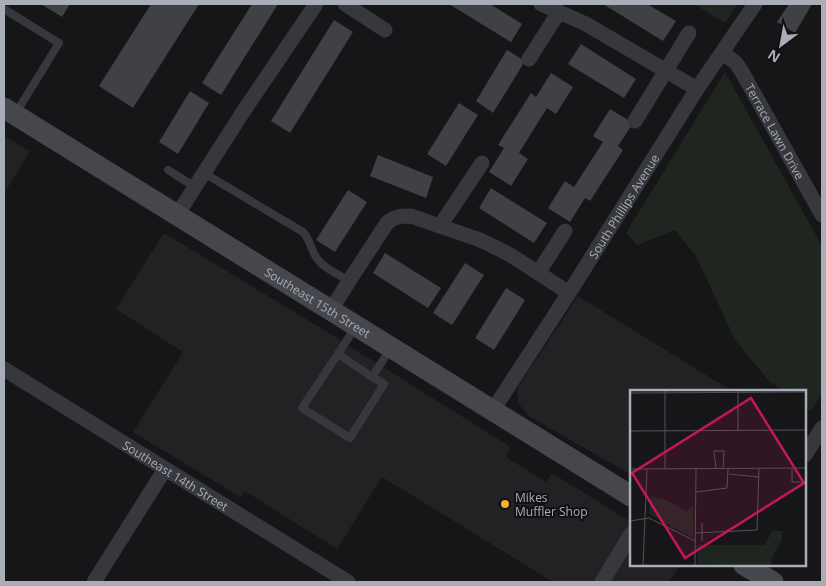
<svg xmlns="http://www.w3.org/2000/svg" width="826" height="586" font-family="'Open Sans',sans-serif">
<rect width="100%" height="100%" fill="#161618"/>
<!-- built -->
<g fill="#222225">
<polygon points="4,136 30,151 4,194"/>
<polygon points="164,233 311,322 511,447 506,457 546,482 552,473 631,522 631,565 680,565 669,582 553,582 382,477 337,549 245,491 240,497 133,432 183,352 116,309"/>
<polygon points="578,296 732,391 631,391 631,475 529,416 518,403 518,387"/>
</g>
<!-- green -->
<g fill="#1e261f">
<polygon points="694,4 737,4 725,23"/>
<polygon points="725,72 822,246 822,394 811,411 805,406 805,391 784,391 770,382 735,340 696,256 675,230 637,245 626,233"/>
</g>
<!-- building -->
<g fill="#404145">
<polygon points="41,4 70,4 62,17"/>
<polygon points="151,4 199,4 133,108 99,86"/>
<polygon points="252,4 278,4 221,95 202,83"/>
<polygon points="449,4 490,4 522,24 511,42"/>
<polygon points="603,4 647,4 676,21 663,41"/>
<polygon points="789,4 812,4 795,33 777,22"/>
<polygon points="334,20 353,32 290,133 271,121"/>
<polygon points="581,44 636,79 624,98 568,64"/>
<polygon points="507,50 525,61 493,113 476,101"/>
<polygon points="551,73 573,87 556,114 547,108 519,153 528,159 511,186 489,172 504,148 498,145 531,93 536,97"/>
<polygon points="190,91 209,103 178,154 159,142"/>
<polygon points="459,103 478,115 446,166 427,154"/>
<polygon points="610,109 633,123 618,146 623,150 590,201 585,198 570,222 548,208 565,181 574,187 603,142 593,136"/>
<polygon points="378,155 433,177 426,198 370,176"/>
<polygon points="491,188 547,223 534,243 479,208"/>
<polygon points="348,190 367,202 335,252 316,240"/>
<polygon points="385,253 441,288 428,308 373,273"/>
<polygon points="465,263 484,275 452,325 433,313"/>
<polygon points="506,288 525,300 494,350 475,338"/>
</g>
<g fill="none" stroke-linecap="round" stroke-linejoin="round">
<!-- service -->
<g stroke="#37383d" stroke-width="8">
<polyline points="4,9 59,43 16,113"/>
<polyline points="168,170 195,187"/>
<path d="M204,173L303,232C311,241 310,248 316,257C323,268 338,274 349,281"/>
<polyline points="355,328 302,408 350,438 384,384 372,377 391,348"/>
<polyline points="338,354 372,377"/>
</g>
<!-- minor -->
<g stroke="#37383d" stroke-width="15">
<polyline points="345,4 385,30"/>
<polyline points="541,4 586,24 697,89"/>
<path id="s1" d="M723,53L736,63L742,72L822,215"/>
<polyline points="529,59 559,12"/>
<polyline points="635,121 689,33"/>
<polyline points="177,215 243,112 316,4"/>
<polyline points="440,226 482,163"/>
<polyline points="538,273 565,231"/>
<path d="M331,310L349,281L387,223C395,216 401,216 411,216L480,240L499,249L512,256L569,293"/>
<path id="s2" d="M4,369L348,582"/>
<path id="s3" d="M493,410L569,293L697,89L755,4"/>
<polyline points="805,455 822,428"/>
<polyline points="94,582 165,469"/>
<polyline points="602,582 631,534"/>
</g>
<!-- secondary -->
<g stroke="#45474d" stroke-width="21">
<path id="s4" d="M4,108L631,496"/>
<polyline points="744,565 773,582"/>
</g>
</g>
<!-- markers -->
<circle fill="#f2b134" stroke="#111113" stroke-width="2" cx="505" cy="504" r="5"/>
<g text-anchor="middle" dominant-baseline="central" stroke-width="4" stroke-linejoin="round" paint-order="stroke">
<!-- street labels -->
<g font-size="12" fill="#a8adb8" stroke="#111113">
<text stroke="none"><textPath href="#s1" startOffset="95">Terrace Lawn Drive</textPath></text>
<text stroke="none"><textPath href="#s3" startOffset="242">South Phillips Avenue</textPath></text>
<text stroke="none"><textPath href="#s4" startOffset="369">Southeast 15th Street</textPath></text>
<text stroke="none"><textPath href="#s2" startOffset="202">Southeast 14th Street</textPath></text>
</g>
<!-- poi labels -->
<g font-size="12" fill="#a8adb8" stroke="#111113" text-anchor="start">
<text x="515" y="497">Mikes<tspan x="515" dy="14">Muffler Shop</tspan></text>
</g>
</g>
<!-- overview -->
<g transform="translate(630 390)">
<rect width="176" height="176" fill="#161618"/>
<path d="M20,107L37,110L56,121L63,116V148L19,124ZM142,141H152V150L141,169V176L68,174L67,155H135Z" fill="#1e261f"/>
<path fill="none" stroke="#505258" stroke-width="1" d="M35,0V78M0,3L177,2M108,40V0M0,41L177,40M86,78L84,61H94L93,78M0,79L177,78M162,79V92H177M99,84L129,87M66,102L97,98L98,79M0,131L19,128L65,151M72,133V151M65,143L127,140L129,79M13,176L17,79M65,176L66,79"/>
<path fill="#c2185b" fill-opacity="0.15" stroke="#c2185b" stroke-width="2.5" d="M121,8L174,93L55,168L2,83Z"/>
<rect width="176" height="176" fill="none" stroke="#a8adb8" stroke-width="2.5"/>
</g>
<!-- border -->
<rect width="826" height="586" fill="none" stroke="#a8adb8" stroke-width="10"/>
<!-- north arrow -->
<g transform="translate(781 45) rotate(212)" stroke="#111113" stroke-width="4" paint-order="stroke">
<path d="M0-4L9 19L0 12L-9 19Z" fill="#a8adb8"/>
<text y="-8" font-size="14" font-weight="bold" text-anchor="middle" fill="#a8adb8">N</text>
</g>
</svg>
